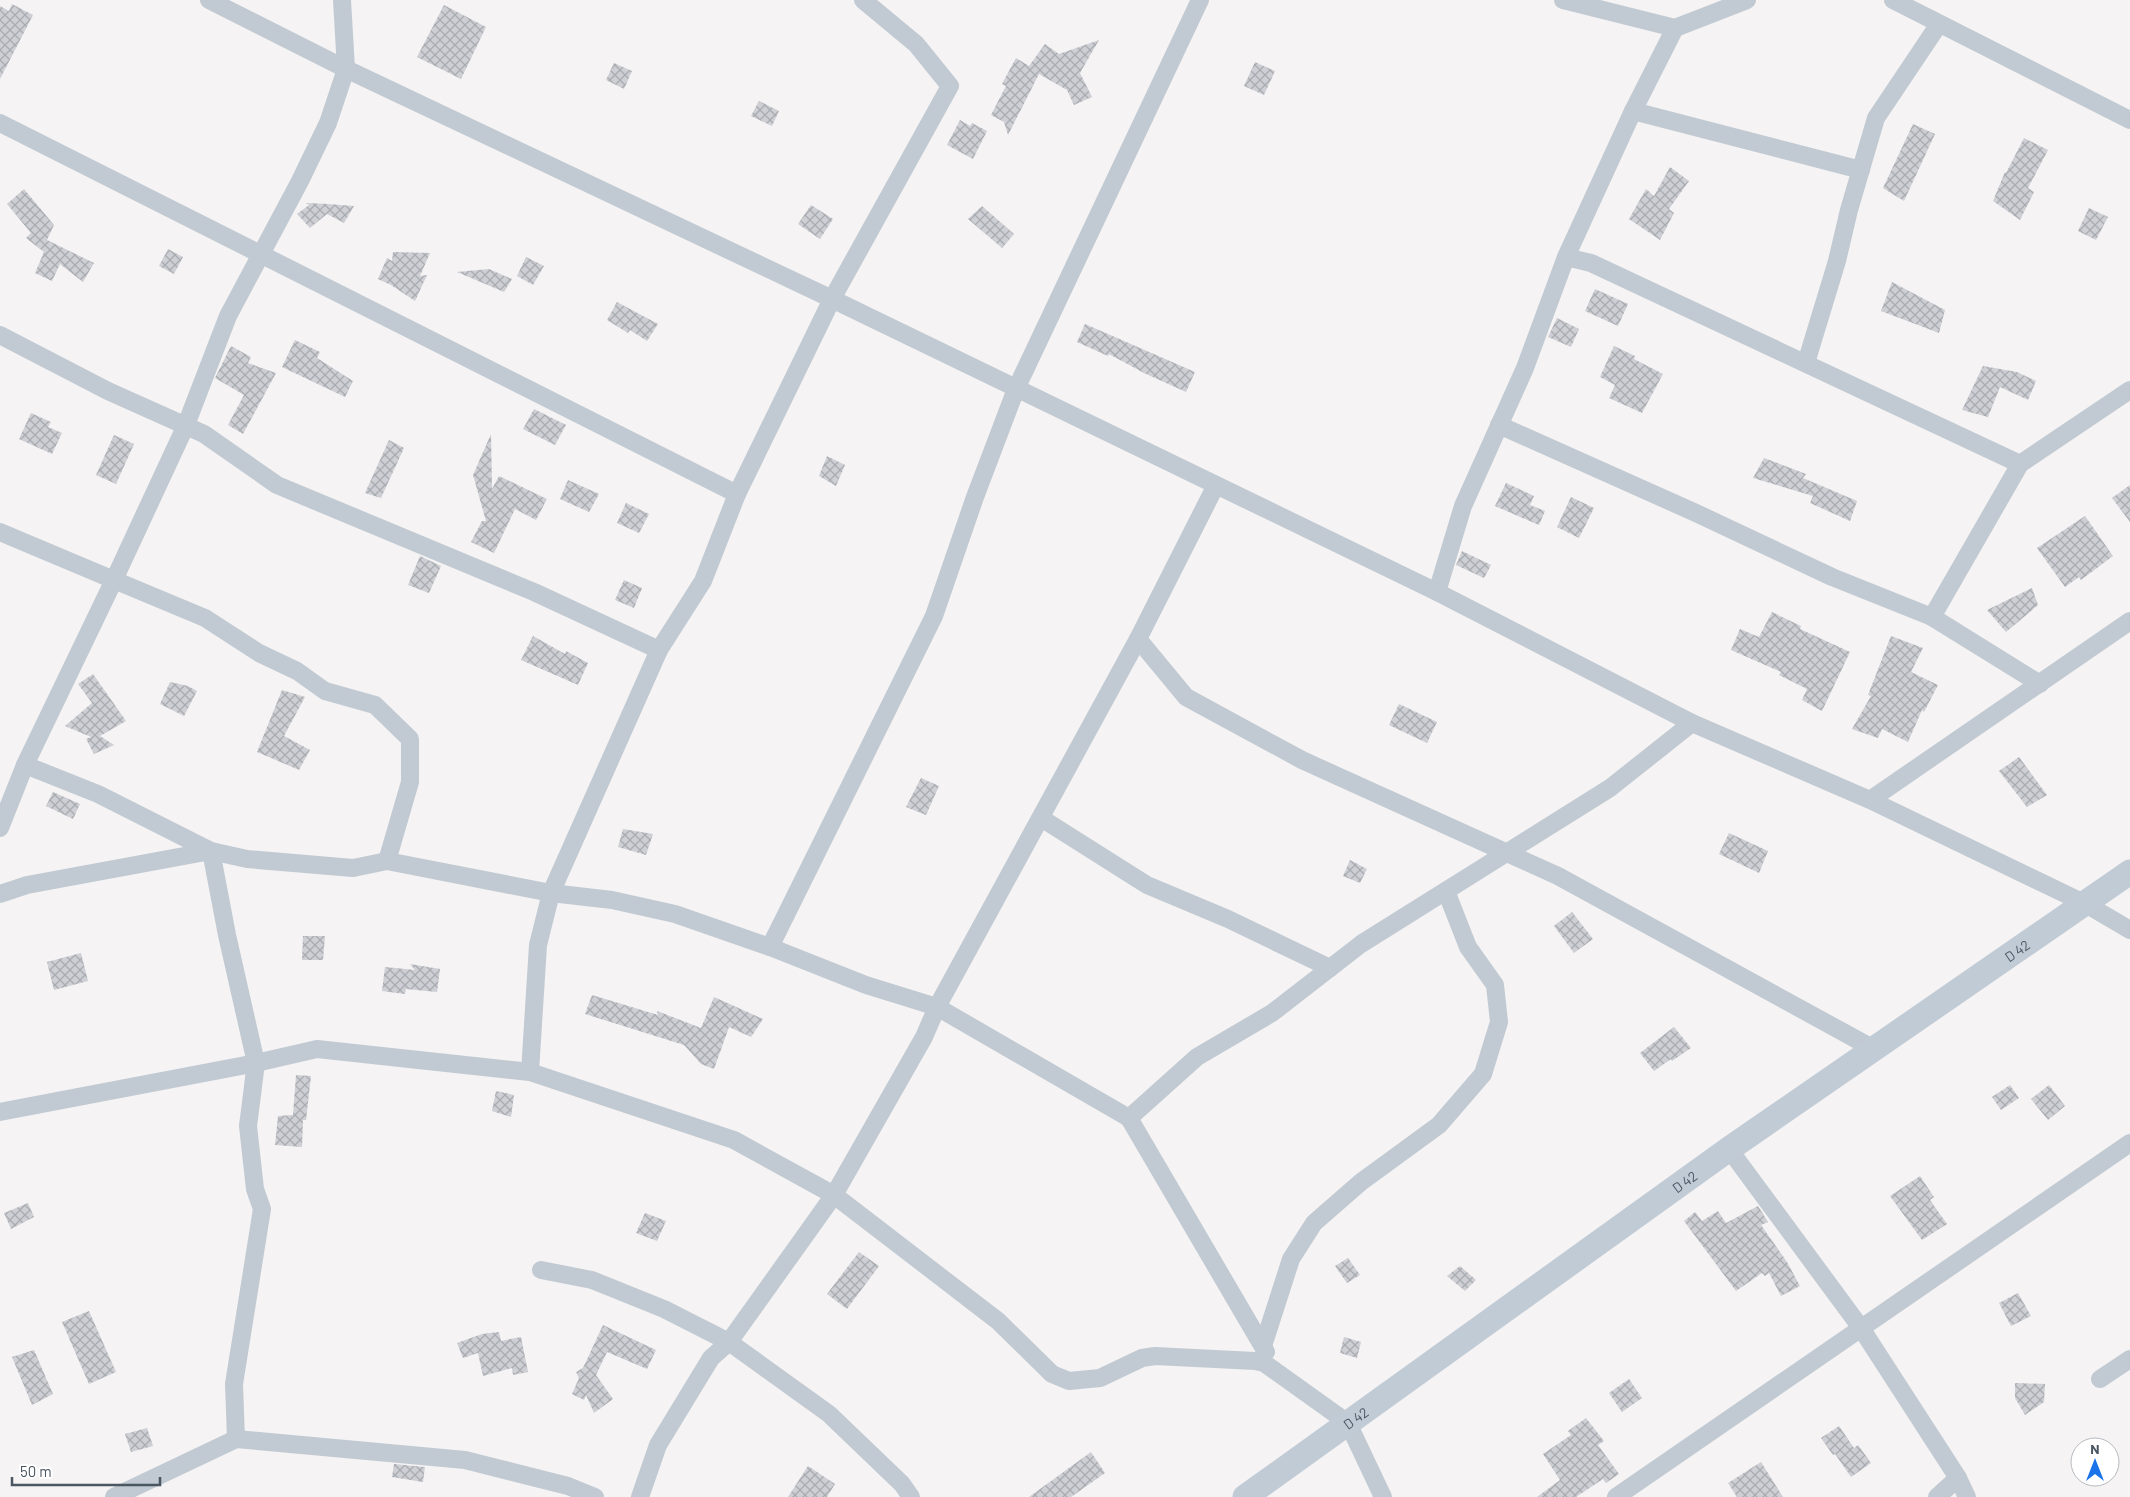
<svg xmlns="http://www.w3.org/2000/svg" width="2130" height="1497" font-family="Barlow,sans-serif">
<defs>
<pattern id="building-cross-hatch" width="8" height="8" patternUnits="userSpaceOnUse" patternTransform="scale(1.25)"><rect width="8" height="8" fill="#cdcfd5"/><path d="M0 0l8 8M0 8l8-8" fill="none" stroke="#a8abb0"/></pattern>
</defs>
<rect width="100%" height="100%" fill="#f5f3f3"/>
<!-- building -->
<g fill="url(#building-cross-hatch)">
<polygon points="12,4 33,15 0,79 0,6 9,11"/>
<polygon points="444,5 486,27 461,79 417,57"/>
<polygon points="1099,40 1080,73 1092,97 1074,105 1067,90 1039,74 1008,135 1004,122 991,115 1006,86 1002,84 1016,58 1029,66 1045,44 1059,54"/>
<polygon points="1255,62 1275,71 1264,95 1244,86"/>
<polygon points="614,63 632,71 624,89 606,80"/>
<polygon points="759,101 779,111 772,126 751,116"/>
<polygon points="960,120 970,126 972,123 987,131 973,159 947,145"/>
<polygon points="1913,124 1935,134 1904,201 1883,188"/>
<polygon points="2024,138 2048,150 2028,188 2034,192 2020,220 1993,201 2005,172 2006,173"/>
<polygon points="1670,167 1689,181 1669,209 1674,213 1660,240 1629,219 1646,189 1654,196"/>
<polygon points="24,189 54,225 47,240 94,263 83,282 60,264 52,281 35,273 44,252 26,238 31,233 7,204"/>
<polygon points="306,203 328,204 354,206 344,223 327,214 310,228 297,214 309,205"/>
<polygon points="811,205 833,219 820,239 798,224"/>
<polygon points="982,206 1014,234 1002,248 968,219"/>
<polygon points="2089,208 2108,217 2096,240 2078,231"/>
<polygon points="168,249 183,257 174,274 159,266"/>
<polygon points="393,252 430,253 420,276 427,275 415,301 391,285 378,279 387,258 392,261"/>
<polygon points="526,257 544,266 533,285 517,276"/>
<polygon points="489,269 512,279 504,292 457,272"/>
<polygon points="1892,282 1945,310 1939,333 1881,311"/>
<polygon points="1595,289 1628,304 1618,326 1585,311"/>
<polygon points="617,302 658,324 647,341 630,330 628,333 607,320"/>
<polygon points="1557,318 1579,329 1571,347 1548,337"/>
<polygon points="1085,324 1195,372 1186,392 1144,373 1109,354 1108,356 1077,342"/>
<polygon points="295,340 320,352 317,358 353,381 345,397 282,367"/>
<polygon points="231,346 251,357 248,363 276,373 243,434 228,425 244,395 215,378"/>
<polygon points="1614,346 1635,356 1634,359 1663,374 1642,413 1609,398 1615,385 1600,377"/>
<polygon points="1983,366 2017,372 2036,381 2028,400 2000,387 1988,417 1962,410"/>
<polygon points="534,409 566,425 555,445 523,429"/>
<polygon points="31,413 51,422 48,427 62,433 52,454 19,439"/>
<polygon points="491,434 492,489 499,476 547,499 536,520 515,509 494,553 471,542 482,521 486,521 473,475"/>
<polygon points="114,435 134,444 116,484 96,475"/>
<polygon points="389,440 404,448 381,498 365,493"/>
<polygon points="827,456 845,465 836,486 819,476"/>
<polygon points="1764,458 1806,474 1803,478 1857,501 1850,521 1810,503 1813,496 1753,478"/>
<polygon points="568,480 599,494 589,512 560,499"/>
<polygon points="1506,483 1534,496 1530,505 1545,511 1539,525 1495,506"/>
<polygon points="2130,485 2130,522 2112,498"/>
<polygon points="1571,497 1594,508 1579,538 1557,527"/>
<polygon points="626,503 649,514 639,533 617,523"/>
<polygon points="2085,516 2113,556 2081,580 2079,577 2065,587 2037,548"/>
<polygon points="1462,551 1491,565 1484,578 1456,565"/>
<polygon points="420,556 441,566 429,593 408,585"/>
<polygon points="624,580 642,588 634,608 615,600"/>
<polygon points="2032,588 2038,605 2006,632 1987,610"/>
<polygon points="1772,612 1801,626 1800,629 1850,652 1822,711 1802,700 1807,689 1779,675 1781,672 1731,650 1740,629 1759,637"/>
<polygon points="533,636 565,654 566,651 588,663 578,685 521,660"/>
<polygon points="1891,636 1923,648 1911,672 1938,685 1924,712 1922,710 1908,742 1882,729 1878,738 1852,729 1871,696 1868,695"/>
<polygon points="93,674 126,721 100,736 114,745 94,754 86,739 91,737 65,726 92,703 78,684"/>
<polygon points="170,682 188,686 197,691 184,716 160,704"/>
<polygon points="282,690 305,697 284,736 310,750 299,770 257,752"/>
<polygon points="1399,704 1437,722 1427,743 1389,725"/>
<polygon points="2019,757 2047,795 2027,807 1999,771"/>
<polygon points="921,778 939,786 926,815 906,807"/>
<polygon points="53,792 80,804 73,819 46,806"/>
<polygon points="623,829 653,834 646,855 618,847"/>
<polygon points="1729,833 1768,851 1759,873 1719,854"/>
<polygon points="1350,860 1367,869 1360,883 1343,876"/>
<polygon points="1572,912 1593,939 1574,953 1554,926"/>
<polygon points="303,936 325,936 323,960 302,960"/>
<polygon points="81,953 88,981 54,990 47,962"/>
<polygon points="410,964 440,969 437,992 406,989 405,994 382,991 385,967 415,970"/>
<polygon points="592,995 658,1015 657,1011 701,1028 714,997 763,1019 751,1037 729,1027 714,1069 701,1064 684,1045 585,1014"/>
<polygon points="1674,1027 1691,1048 1672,1061 1671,1059 1654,1071 1640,1053"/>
<polygon points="296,1075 311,1076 306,1120 303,1120 302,1147 275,1145 278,1116 293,1115"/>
<polygon points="2010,1085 2019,1098 2001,1110 1992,1097"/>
<polygon points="2049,1085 2065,1106 2048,1120 2031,1099"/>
<polygon points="496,1091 514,1095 511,1117 492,1111"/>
<polygon points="1920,1176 1934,1197 1930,1200 1947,1224 1922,1240 1890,1196"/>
<polygon points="28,1203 34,1217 11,1229 4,1213"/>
<polygon points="1758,1206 1768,1222 1761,1225 1787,1262 1800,1286 1781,1296 1769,1273 1765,1276 1762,1273 1736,1291 1684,1221 1695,1212 1702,1221 1718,1211 1726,1223"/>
<polygon points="645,1213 666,1221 657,1241 636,1233"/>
<polygon points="859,1252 879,1266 847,1309 827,1294"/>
<polygon points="1348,1258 1360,1275 1347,1283 1335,1266"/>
<polygon points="1460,1266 1476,1280 1465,1291 1447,1276"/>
<polygon points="2018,1293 2031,1316 2011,1326 1999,1303"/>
<polygon points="89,1311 116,1372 89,1384 62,1322"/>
<polygon points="603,1325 656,1350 647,1369 607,1352 596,1375 613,1399 594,1413 586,1395 584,1400 572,1394 579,1378 576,1372 583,1368"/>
<polygon points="499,1332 501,1341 521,1337 528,1372 513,1375 512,1368 483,1376 478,1353 463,1358 457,1343 482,1334"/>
<polygon points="1344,1337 1361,1342 1357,1358 1340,1353"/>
<polygon points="34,1350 53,1394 32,1405 12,1357"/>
<polygon points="1629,1379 1642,1398 1622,1412 1609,1393"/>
<polygon points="2015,1383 2045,1384 2044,1402 2025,1415 2015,1398"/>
<polygon points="1586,1418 1604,1441 1598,1445 1619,1474 1606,1483 1603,1479 1576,1497 1537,1497 1560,1480 1543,1454 1571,1435 1568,1431"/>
<polygon points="1839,1426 1854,1448 1858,1445 1871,1463 1851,1477 1835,1454 1833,1455 1821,1438"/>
<polygon points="147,1428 153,1446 131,1452 125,1434"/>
<polygon points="1091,1452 1105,1473 1071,1497 1029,1497"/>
<polygon points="1761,1462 1783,1497 1737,1497 1728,1483"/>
<polygon points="394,1464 425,1467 423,1482 392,1477"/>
<polygon points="808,1466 835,1484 827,1497 788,1497"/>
</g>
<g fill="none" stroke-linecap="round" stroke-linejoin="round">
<!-- street -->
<g stroke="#c1cad2" stroke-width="18">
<polyline points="209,0 346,69 832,299 1437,592 1692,723 1870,800 2084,903 2130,930"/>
<polyline points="1563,0 1675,28 1747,0"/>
<polyline points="1893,0 2130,120"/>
<polyline points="1633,111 1861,170"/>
<polyline points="0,123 737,494"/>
<polyline points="1566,257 1633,111 1675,28"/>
<polyline points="0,335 108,391 204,434 277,485 534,592 659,650"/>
<polyline points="1806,363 1837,261 1849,210 1876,118 1939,24"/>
<polyline points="1499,425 1696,513 1832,577 1932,617 2020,464 2130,390"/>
<polyline points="0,532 114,580 186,425 228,316 300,181 328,123 346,69 342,0"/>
<polyline points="1437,592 1463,506 1525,368 1566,257 1591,263 2020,464"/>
<polyline points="1932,617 2040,684"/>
<polyline points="1138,639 1186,697 1302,760 1558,876 1874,1049"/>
<polyline points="1870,800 2130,621"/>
<polyline points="1041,818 1147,885 1228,919 1330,968"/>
<polyline points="0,828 25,765"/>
<polyline points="387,861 410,782 410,739 375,705 325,691 297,671 259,653 205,618 114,580 25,765 98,794 211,851 247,859 353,868 387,861 551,893 612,900 675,914 770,947 866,985 937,1007 1129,1118 1197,1057 1272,1013 1361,944 1610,788 1692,723"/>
<polyline points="0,894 27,885 211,851 227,935 256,1063 248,1126 255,1189 262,1209 234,1384 236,1439"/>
<polyline points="770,947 934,616 975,497 1016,389 1200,0"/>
<polyline points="530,1072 538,945 551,893 659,650 703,581 737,494 832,299 950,86 916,44 863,0"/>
<polyline points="0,1112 256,1063 317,1049 530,1072 734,1140 834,1195 998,1321 1052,1374 1069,1381 1100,1378 1142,1358 1155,1356 1255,1361 1264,1363 1348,1423 1383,1497"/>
<polyline points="1129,1118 1266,1352"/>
<polyline points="1729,1149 1861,1328 1958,1478 1967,1497"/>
<polyline points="541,1270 592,1280 664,1309 729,1342 829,1414 902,1484 911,1497"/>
<polyline points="1263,1346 1291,1259 1314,1223 1361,1182 1439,1125 1483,1074 1499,1022 1495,985 1468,947 1446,891"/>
<polyline points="2100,1379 2130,1359"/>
<polyline points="114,1497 236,1439 465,1460 568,1486 595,1497"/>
<polyline points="640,1497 658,1445 711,1358 729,1342 834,1195 924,1037 937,1007 1138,639 1216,485"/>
<polyline points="1616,1497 2130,1143"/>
<polyline points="1937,1497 1958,1478"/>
</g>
<!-- secondary -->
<path stroke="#c1cbd6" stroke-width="25" id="s1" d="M1245,1497L1729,1149L2130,872"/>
</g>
<g text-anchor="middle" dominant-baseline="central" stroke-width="4.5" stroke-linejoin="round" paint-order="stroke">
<!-- street labels -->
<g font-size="14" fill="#4a5661" stroke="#fff">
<text stroke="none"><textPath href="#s1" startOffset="946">D 42</textPath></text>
<text stroke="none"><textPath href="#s1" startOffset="541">D 42</textPath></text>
<text stroke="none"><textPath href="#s1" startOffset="136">D 42</textPath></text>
</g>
</g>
<!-- north arrow -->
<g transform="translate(2095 1462)"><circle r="24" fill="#ffffff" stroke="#b7bbc0"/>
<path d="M0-4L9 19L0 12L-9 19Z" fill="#1a73e8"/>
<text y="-8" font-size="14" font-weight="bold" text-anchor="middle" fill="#4a5661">N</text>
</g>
<!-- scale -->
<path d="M12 1477v8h148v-8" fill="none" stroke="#4a5661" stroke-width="2.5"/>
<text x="20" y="1477" font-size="15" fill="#4a5661" stroke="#ffffff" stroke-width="4" paint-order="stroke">50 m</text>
</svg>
